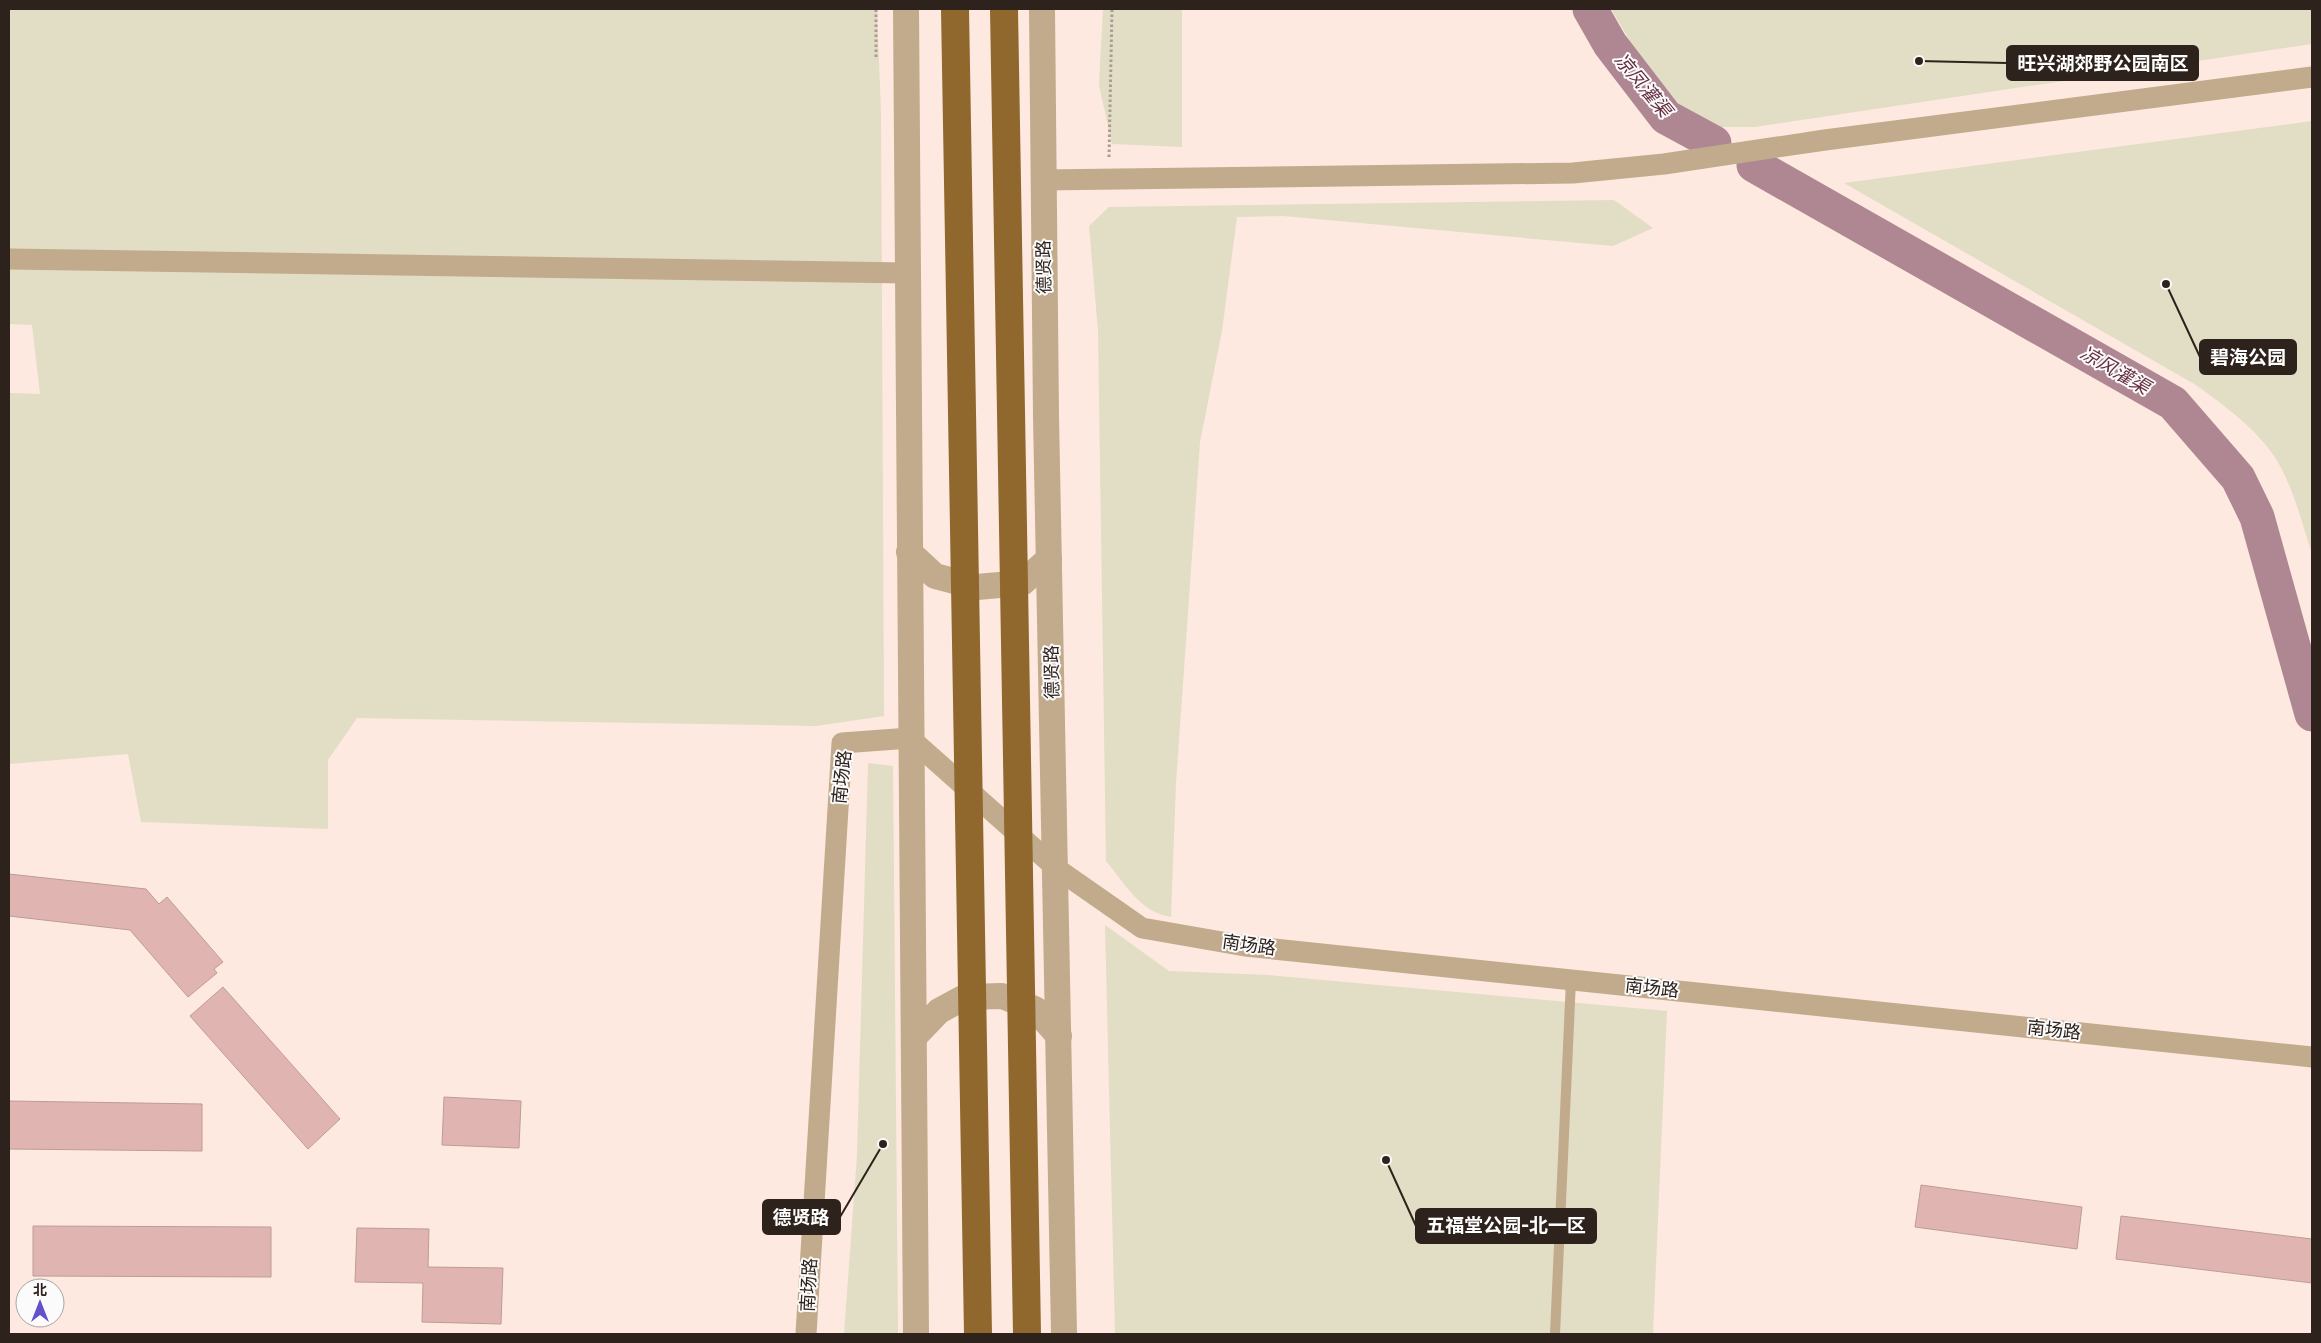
<svg xmlns="http://www.w3.org/2000/svg" width="2321" height="1343" font-family="'Fira Sans','Noto Sans SC',sans-serif">
<rect width="100%" height="100%" fill="#fde9df"/>
<!-- green -->
<g fill="#e2ddc5">
<polygon points="9,9 877,9 881,113 884,716 816,726 357,718 328,760 328,829 141,822 128,754 9,764 9,393 40,394 32,325 9,324"/>
<polygon points="1103,9 1182,9 1182,147 1112,144 1099,85"/>
<polygon points="1611,9 2312,9 2312,44 1754,127 1712,127 1675,108 1652,78"/>
<path d="M2312,121V554C2304,529 2297,502 2286,478C2269,437 2230,410 2196,385L1844,183Z"/>
<path d="M1614,200L1653,228L1613,246L1283,216L1237,217L1222,331L1200,442L1176,783L1171,917C1140,912 1125,884 1106,861L1098,331L1089,226L1109,207Z"/>
<polygon points="868,763 893,766 898,1334 844,1334 857,1155"/>
<polygon points="1105,925 1169,971 1268,975 1667,1011 1653,1334 1115,1334"/>
</g>
<g fill="none" stroke-linecap="round" stroke-linejoin="round">
<!-- river -->
<g stroke="#ae8792" stroke-width="35">
<polyline points="1590,9 1610,44 1666,117 1714,143"/>
<polyline points="1754,165 2173,403 2238,478 2257,517 2312,714"/>
</g>
</g>
<!-- building -->
<g fill="#e0b5b1" stroke="#be9b98">
<polygon points="9,874 146,889 159,904 167,897 223,962 214,969 217,973 188,997 130,930 9,916"/>
<polygon points="223,987 340,1119 308,1149 190,1016"/>
<polygon points="444,1097 521,1101 519,1148 442,1145"/>
<polygon points="9,1101 202,1104 202,1151 9,1149"/>
<polygon points="1921,1185 2082,1207 2077,1249 1915,1227"/>
<polygon points="2121,1216 2312,1239 2312,1283 2116,1259"/>
<polygon points="33,1226 271,1227 271,1277 33,1276"/>
<polygon points="357,1228 429,1229 428,1267 503,1268 501,1324 422,1322 423,1283 355,1282"/>
</g>
<g fill="none" stroke-linecap="round" stroke-linejoin="round">
<!-- path -->
<g stroke="#ac9b93" stroke-width="3" stroke-dasharray="2.5 2.5" stroke-linecap="butt">
<polyline points="876,57 876,9"/>
<polyline points="1109,157 1112,9"/>
</g>
<!-- service -->
<polyline stroke="#c2aa8c" stroke-width="10" points="1555,1334 1571,980"/>
<!-- minor -->
<g stroke="#c2aa8c" stroke-width="21">
<polyline points="1043,180 1573,173 1664,164 1825,140 2312,77"/>
<polyline points="9,259 907,273"/>
<polyline points="806,1334 842,743 910,738 1056,868 1142,928 1245,946 2312,1057"/>
</g>
<!-- tertiary -->
<g stroke="#c2aa8c" stroke-width="26">
<polyline points="906,9 916,1334"/>
<polyline points="1042,9 1046,416 1064,1334"/>
<polyline points="909,552 935,576 977,587 1022,583 1049,559"/>
<polyline points="914,1037 939,1011 965,997 1002,996 1035,1009 1059,1036"/>
</g>
<!-- trunk-bridge -->
<g stroke="#90672c" stroke-width="28">
<polyline points="955,9 978,1334"/>
<polyline points="1004,9 1027,1334"/>
</g>
</g>
<g text-anchor="middle" dominant-baseline="central" stroke-width="4" stroke-linejoin="round" paint-order="stroke">
<!-- street labels -->
<g font-size="18" fill="#2e221c" stroke="#fbfbfb">
<text transform="translate(1044 267) rotate(-91)">德贤路</text>
<text transform="translate(1052 672) rotate(-91)">德贤路</text>
<text transform="translate(842 777) rotate(-84)">南场路</text>
<text transform="translate(1249 945) rotate(8)">南场路</text>
<text transform="translate(1652 988) rotate(6)">南场路</text>
<text transform="translate(2054 1030) rotate(6)">南场路</text>
<text transform="translate(809 1285) rotate(-87)">南场路</text>
</g>
<!-- water labels -->
<g font-size="19" font-style="italic" fill="#662f42" stroke="#fbfbfb">
<text transform="translate(1643 85) rotate(50)">凉凤灌渠</text>
<text transform="translate(2115 370) rotate(30)">凉风灌渠</text>
</g>
</g>
<!-- callouts -->
<path fill="none" stroke="#2e221c" stroke-width="2" d="M1919 61L2007 63M2166 284L2200 357M883 1144L840 1217M1386 1160L1416 1226"/>
<g fill="#2e221c" stroke="#fbfbfb" stroke-width="2">
<circle cx="1919" cy="61" r="5"/>
<circle cx="2166" cy="284" r="5"/>
<circle cx="883" cy="1144" r="5"/>
<circle cx="1386" cy="1160" r="5"/>
</g>
<g fill="#2e221c" stroke="#2e221c" stroke-width="2">
<rect x="2007" y="46" width="191" height="34" rx="5"/>
<rect x="2200" y="340" width="96" height="34" rx="5"/>
<rect x="763" y="1200" width="77" height="34" rx="5"/>
<rect x="1416" y="1209" width="180" height="34" rx="5"/>
</g>
<g font-size="19" text-anchor="middle" font-weight="bold" fill="#fff">
<text x="2103" y="70">旺兴湖郊野公园南区</text>
<text x="2248" y="364">碧海公园</text>
<text x="801" y="1224">德贤路</text>
<text x="1506" y="1232">五福堂公园-北一区</text>
</g>
<!-- border -->
<rect width="2321" height="1343" fill="none" stroke="#2e221c" stroke-width="20"/>
<!-- north arrow -->
<g transform="translate(40 1303)"><circle r="24" fill="#fbfbfb" stroke="#a9a4a2"/>
<path d="M0-4L9 19L0 12L-9 19Z" fill="#6351ca"/>
<text y="-8" font-size="14" font-weight="bold" text-anchor="middle" fill="#2e221c">北</text>
</g>
</svg>
